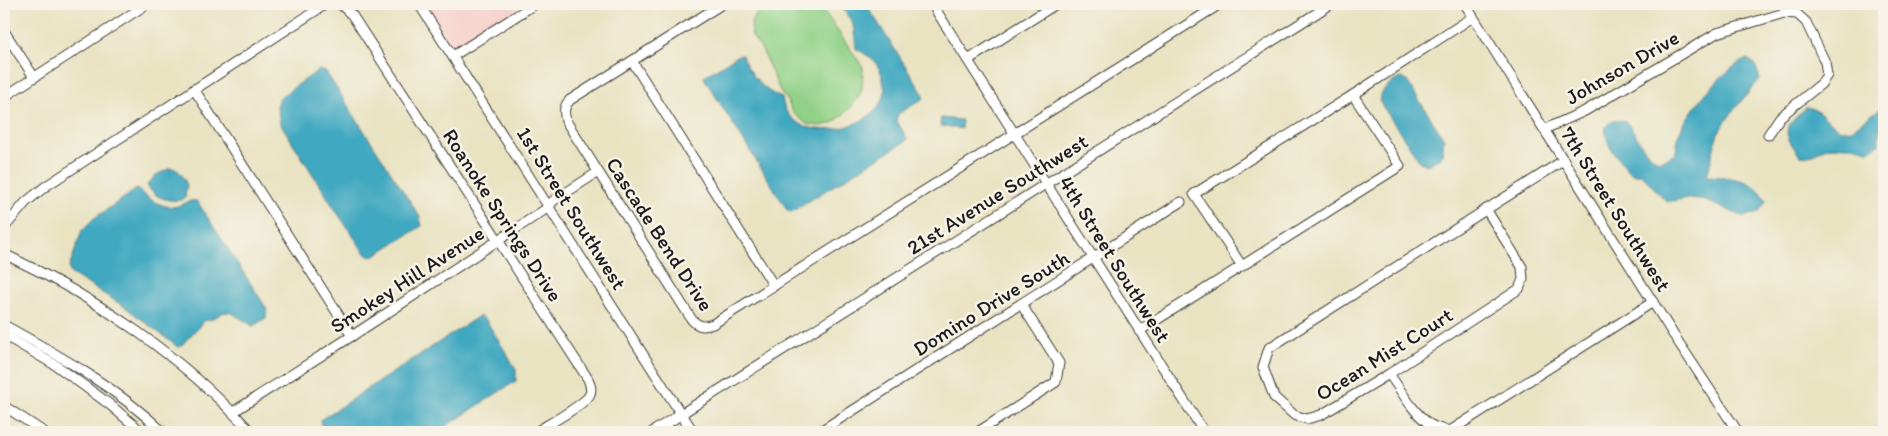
<svg xmlns="http://www.w3.org/2000/svg" width="1888" height="436" font-family="Itim,sans-serif">
<rect width="100%" height="100%" fill="#f7f3e8"/>
<filter id="ink" filterUnits="userSpaceOnUse"><feTurbulence type="fractalNoise" baseFrequency=".02" numOctaves="2"/><feDisplacementMap in="SourceGraphic" scale="10" xChannelSelector="R" yChannelSelector="G"/><feConvolveMatrix kernelMatrix="1 2 1 2 8 2 1 2 1" color-interpolation-filters="sRGB"/></filter>
<filter id="wash" filterUnits="userSpaceOnUse"><feTurbulence type="fractalNoise" baseFrequency=".0096" numOctaves="4" result="noise"/><feDisplacementMap in="SourceGraphic" scale="20" xChannelSelector="R" yChannelSelector="G"/><feGaussianBlur stdDeviation="1.12" result="paint"/><feColorMatrix in="noise" values="0 0 0 0 0 0 0 0 0 0 0 0 0 0 0 0 0 1.4 0 .05"/><feComposite in="paint" operator="in"/></filter>
<g filter="url(#wash)">
<rect width="100%" height="100%" fill="#e9e3c2"/>
<!-- built -->
<polygon fill="#f7d0ca" points="424,4 522,4 454,50"/>
<!-- green -->
<polygon fill="#92d288" stroke="#577752" points="770,4 819,4 863,67 862,89 856,102 844,114 833,123 821,126 807,124 793,113 786,98 782,95 762,50 752,36 751,21 760,10"/>
<!-- water -->
<g fill="#41a8c1" stroke="#2e626e">
<path d="M840,4H866L924,95L923,99L898,114L896,120L907,138L906,141L791,212L788,211L704,78L705,76L738,55H742C750,74 763,91 782,98C783,102 784,106 785,109C805,147 882,127 885,91C885,88 883,83 883,80C879,63 872,57 856,49L853,24Z"/>
<path d="M1747,59L1755,64L1760,79L1733,111L1718,133L1707,176C1728,177 1757,178 1766,201L1759,212L1744,217L1701,199L1688,198L1667,202L1641,174H1632C1620,160 1603,145 1606,126L1614,120L1625,121C1640,136 1638,148 1658,161L1667,158L1676,152C1677,147 1677,141 1678,136C1687,112 1723,69 1747,59Z"/>
<polygon points="319,70 326,72 420,217 422,226 372,257 366,255 338,214 280,123 277,106 280,97"/>
<path d="M1402,78L1407,81L1444,139L1442,155L1438,159L1427,165L1420,162L1379,101C1381,89 1391,81 1402,78Z"/>
<path d="M1884,106V127L1879,131V144L1869,151C1857,146 1850,145 1838,147C1832,148 1827,146 1822,149C1813,154 1810,158 1800,156C1780,130 1784,128 1807,107L1814,109L1840,130L1852,129Z"/>
<polygon points="941,118 962,120 961,129 940,126"/>
<path d="M170,168C180,168 183,177 187,185L185,194L186,197L180,201L179,200C167,202 152,196 147,185L156,175Z"/>
<path d="M137,189C148,199 163,209 178,206C186,204 188,199 197,201L267,309L266,318L253,326L232,313L224,312L212,319L204,321L179,348L125,307L70,273L69,268L82,230L93,219Z"/>
<polygon points="479,316 486,320 516,369 516,381 437,432 323,432 320,420"/>
</g>
</g>
<g filter="url(#ink)">
<g fill="none" stroke-linecap="round" stroke-linejoin="round">
<!-- minor casing -->
<g stroke="#3b3a35" stroke-width="11">
<g id="minor">
<path d="M340,4L352,15L588,379C590,384 592,388 590,394C586,404 547,425 536,432"/>
<polyline points="419,4 681,414 1331,4"/>
<path d="M722,4L570,100C563,107 564,112 566,121L692,320C699,327 704,327 713,324L1220,4"/>
<polyline points="932,4 1204,432"/>
<polyline points="1465,4 1673,334 1738,432"/>
<polyline points="4,31 34,77"/>
<polyline points="453,56 535,4"/>
<polyline points="968,60 1056,4"/>
<polyline points="632,61 774,286"/>
<polyline points="194,89 352,336"/>
<polyline points="4,97 147,4"/>
<polyline points="1545,129 1585,111 1717,33 1784,13 1797,14 1806,22 1825,62 1827,75 1821,84 1780,117 1768,135"/>
<polyline points="1486,209 1522,267 1523,279 1519,289 1389,374 1321,415 1307,419 1294,415 1274,397 1263,367 1269,348 1564,160"/>
<polyline points="4,228 26,202 46,186 326,4"/>
<path d="M4,254C96,297 183,357 251,432"/>
<polyline points="1242,266 1194,194 1353,95 1473,17"/>
<path d="M4,325C60,356 116,387 163,432"/>
<polyline points="1139,331 1400,166 1353,95"/>
<polyline points="4,335 57,366 109,404 142,432"/>
<path d="M1389,374C1401,390 1412,411 1428,423C1434,428 1442,429 1450,431L1653,302"/>
<polyline points="4,406 44,432"/>
<polyline points="233,412 352,336 549,207 553,201 598,172"/>
<polyline points="819,432 1181,202"/>
<polyline points="978,432 1056,382 1059,363 1021,304"/>
</g>
</g>
<!-- tertiary casing -->
<g stroke="#3b3a35" stroke-width="12">
<polyline id="tertiary" points="653,432 681,414 693,432"/>
</g>
<!-- minor -->
<use href="#minor" stroke="#fff" stroke-width="9"/>
<!-- tertiary -->
<use href="#tertiary" stroke="#fff" stroke-width="10"/>
</g>
</g>
<g text-anchor="middle" dominant-baseline="central" stroke-width="5" stroke-linejoin="round" paint-order="stroke">
<!-- street labels -->
<g font-size="21" fill="#1c1c1c" stroke="#f7f3e8">
<text transform="translate(1622 67) rotate(-30)">Johnson Drive</text>
<text transform="translate(997 194) rotate(-32)">21st Avenue Southwest</text>
<text transform="translate(572 208) rotate(58)">1st Street Southwest</text>
<text transform="translate(1616 209) rotate(58)">7th Street Southwest</text>
<text transform="translate(503 215) rotate(57)">Roanoke Springs Drive</text>
<text transform="translate(660 234) rotate(57)">Cascade Bend Drive</text>
<text transform="translate(1115 259) rotate(58)">4th Street Southwest</text>
<text transform="translate(407 279) rotate(-33)">Smokey Hill Avenue</text>
<text transform="translate(991 303) rotate(-32)">Domino Drive South</text>
<text transform="translate(1384 354) rotate(-32)">Ocean Mist Court</text>
</g>
</g>
<!-- margin -->
<rect width="1888" height="436" fill="none" stroke="#f7f3e8" stroke-width="20"/>
</svg>
